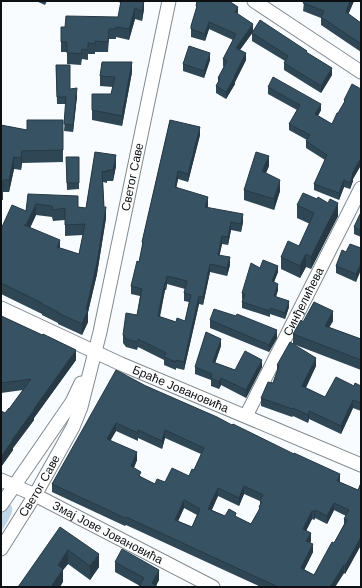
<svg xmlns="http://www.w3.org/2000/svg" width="362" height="588" font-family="'DM Sans',sans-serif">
<rect width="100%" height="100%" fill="#f8fcff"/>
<!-- green -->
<path fill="#bed6e7" d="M8,503C9,504 12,505 12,508C14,513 4,527 1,532V512Z"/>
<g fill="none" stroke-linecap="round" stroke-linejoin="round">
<!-- minor casing -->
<g stroke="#818a90" stroke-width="15">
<g id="minor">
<polyline points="254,1 361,72"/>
<path id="s1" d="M1,308L121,364L361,465"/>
<path id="s2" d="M246,416L361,188"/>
<path id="s3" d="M1,480L35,495L213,587"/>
<polyline points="1,505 72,402 81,383"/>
<path id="s4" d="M1,549L35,495L73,427L81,407L100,332L169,1"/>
</g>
</g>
<!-- minor -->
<use href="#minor" stroke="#fff" stroke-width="13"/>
</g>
<!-- wall -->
<g fill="#2f4755" fill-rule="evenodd">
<polygon points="36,1 47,1 45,5"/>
<polygon points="116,1 144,1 144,9 142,21 135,19 129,40 116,37 116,39 109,39 108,52 95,52 95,54 88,54 88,60 82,59 81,65 67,64 67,52 61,52 61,42 65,27 118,17 121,3"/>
<polygon points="301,1 354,1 348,14 361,23 361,52 321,25 321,18 303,11 304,2"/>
<polygon points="196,6 238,14 253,32 240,50 246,60 235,82 235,84 226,99 216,93 216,86 218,82 218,78 224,67 223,66 223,59 233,40 209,29 205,41 191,37 191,26 196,10"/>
<polygon points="252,33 307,53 332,75 321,93 284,70 284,63 285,61 252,41"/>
<polygon points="210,60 204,78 183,71 183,64"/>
<polygon points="56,65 70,89 77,96 73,132 64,131 66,104 57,104"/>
<polygon points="132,72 122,126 92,120 92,94 111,94 113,87 100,86 100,76"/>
<polygon points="268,87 321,110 318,116 332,124 344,103 344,100 361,89 361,165 353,179 353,181 350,189 344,187 339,200 314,190 314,184 325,160 306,148 306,141 307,140 289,130 289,124 297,110 268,94"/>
<polygon points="63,120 63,162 22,163 21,170 14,169 9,192 3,192 3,200 1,200 1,125 27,130"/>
<path d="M170,120L200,135L188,182L178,179L176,188L208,205V208L243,222L241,232L231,230L228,245L222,244L219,256L230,265L227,276L210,272L203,305L199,304L184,370L176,368V370L164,365V360L138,347L137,350L126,347L123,343V335L137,315L140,296L131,294V286L139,262L142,248V242ZM167,284L185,289L184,293V301L189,302L185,321L176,322L160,317L165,290H166Z"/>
<path d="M95,152L116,166L113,181H107V183L103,182L104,207L106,218L97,274L88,312V322L82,335L58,324V323L42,315V314L1,294V229L26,211L28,194L78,207L86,208ZM36,215L52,217L53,221L65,220V236L83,235L79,254L60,248L30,228Z"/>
<polygon points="79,157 79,189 67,190 66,163"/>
<polygon points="269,166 266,173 280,191 274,210 244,200 244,190"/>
<polygon points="297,205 338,216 311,269 306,267 300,278 281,269 281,257 299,246 310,224 297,218"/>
<polygon points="361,214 361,237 354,234 354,227"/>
<polygon points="361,248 356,282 336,273 336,266 346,252"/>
<polygon points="260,268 278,272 274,282 278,290 276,297 289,307 285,319 270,314 270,317 242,308 242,302 243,300 242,299 242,293"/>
<polygon points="1,316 76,360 34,418 34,420 13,448 13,450 1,467 1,411 5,413 9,409 23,390 1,393"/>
<polygon points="210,320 277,338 269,352 210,328"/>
<polygon points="333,321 329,327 361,339 361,370 293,344 293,334 303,322"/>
<polygon points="221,346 215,363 235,370 262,367 246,398 221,385 219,389 211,386 211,380 195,374 195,367"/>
<polygon points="277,365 316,366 306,388 325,397 354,386 361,386 361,411 353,408 341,434 309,419 308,423 293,416 292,417 261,406 261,398 273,383 277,371"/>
<path d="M146,386L340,482L358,490L361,483V545L345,574L344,573L335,587H261L126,525L125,526L52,492V484ZM116,431L138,441V438L162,449L165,438L201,454L194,470L189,476L165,482L155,484L141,477L134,468L137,460L110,440ZM244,494L260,501V504L259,507V510L251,524L236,517L225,516L212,510L218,496L239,506ZM184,508L197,515L192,527L178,521ZM334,510L346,516L344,519V524L334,543L314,575L304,570L313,552L310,543L311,541L306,531L312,519L314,520L315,518L327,524Z"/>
<polygon points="60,527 99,567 90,580 68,564 63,570 63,582"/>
<polygon points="115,562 159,580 156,586 140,586 115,572"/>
</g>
<!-- shaded-wall -->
<g fill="#263945">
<polygon points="142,1 144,1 144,9 142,21"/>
<polygon points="350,1 354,1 346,20 346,12"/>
<polygon points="238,7 238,14 235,12"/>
<polygon points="135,8 135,19 129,40 129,29"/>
<polygon points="209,22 209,29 205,41 205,34"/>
<polygon points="253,24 253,32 236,55 236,48"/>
<polygon points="210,53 210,60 204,78 204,71"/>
<polygon points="246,53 246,60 235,82 235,84 226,99 226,92"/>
<polygon points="132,62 132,72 122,126 122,116"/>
<polygon points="332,68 332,75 321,93 321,86"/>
<polygon points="77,88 77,96 73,132 73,125"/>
<polygon points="321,104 321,110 315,121 315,114"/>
<polygon points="200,127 200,135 188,182 188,174"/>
<polygon points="22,151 22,163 21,170 21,158"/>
<polygon points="116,155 116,166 113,181 113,170"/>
<polygon points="269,156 269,166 262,182 262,171"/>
<polygon points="14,157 14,169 9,192 9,180"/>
<polygon points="361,158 361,165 353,179 353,181 350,189 350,183 352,174"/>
<polygon points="178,171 178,179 175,195 175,187"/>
<polygon points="280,180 280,191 274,210 274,199"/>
<polygon points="344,180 344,187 339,200 339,193"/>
<polygon points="208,197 208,205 205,215 205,207"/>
<polygon points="338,203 338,216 311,269 311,257"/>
<polygon points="36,204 36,215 26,236 26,225"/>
<polygon points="106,207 106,218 97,274 88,312 88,322 82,335 82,324 86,310"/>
<polygon points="243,214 243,222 241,232 241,224"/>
<polygon points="231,222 231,230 228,245 228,237"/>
<polygon points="222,236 222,244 218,263 218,255"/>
<polygon points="60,240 60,251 57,247"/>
<polygon points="306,254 306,267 300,278 300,266"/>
<polygon points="230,257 230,265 227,276 227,268"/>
<polygon points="361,263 361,270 356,282 356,274"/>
<polygon points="210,264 210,272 203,305 203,297"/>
<polygon points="278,266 278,272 272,287 272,281"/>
<polygon points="167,276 167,284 166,290 166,282"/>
<polygon points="165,282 165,290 158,324 158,316"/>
<polygon points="278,284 278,290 274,302 274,296"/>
<polygon points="199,296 199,304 184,370 184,362"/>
<polygon points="289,301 289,307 285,319 285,313"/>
<polygon points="333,311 333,321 325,335 325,326"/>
<polygon points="277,330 277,338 269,352 269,345"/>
<polygon points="221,339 221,346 213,369 213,362"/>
<polygon points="76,350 76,360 34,418 34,420 13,448 13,450 1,467 1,457 12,440"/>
<polygon points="316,358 316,366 302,394 302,386"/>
<polygon points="262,360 262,367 246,398 246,390"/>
<polygon points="221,378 221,385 219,389 219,382"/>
<polygon points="353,400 353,408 341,434 341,426"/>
<polygon points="309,411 309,419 308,423 308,415"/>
<polygon points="116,423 116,431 107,447 107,439"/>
<polygon points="165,430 165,438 162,449 162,441"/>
<polygon points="137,452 137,460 131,474 131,466"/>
<polygon points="340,474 340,482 337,489 337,481"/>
<polygon points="244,486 244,494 239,506 239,498"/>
<polygon points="218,488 218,496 208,517 208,509"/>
<polygon points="184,500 184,508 175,528 175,520"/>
<polygon points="334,503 334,510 327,524 327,516"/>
<polygon points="315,510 315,518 314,520 314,512"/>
<polygon points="312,511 312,519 303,537 303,529"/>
<polygon points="311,533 311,541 306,549 306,541"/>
<polygon points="361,537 361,545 345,574 345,566"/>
<polygon points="313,544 313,552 301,576 301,568"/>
<polygon points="68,550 68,564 63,570 63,582 60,587 51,587 58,565"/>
<polygon points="99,554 99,567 90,580 90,566"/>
<polygon points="344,565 344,573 335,587 330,587"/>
<polygon points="159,570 159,580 155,587 152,583"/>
</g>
<!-- building -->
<g fill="#375263" stroke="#263945" fill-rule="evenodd">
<polygon points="121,1 144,1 142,11 135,8 129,29 116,27 116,29 109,29 108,42 95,41 95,44 88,43 88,50 82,49 81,54 67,53 67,42 61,42 61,27 65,27 66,16 118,17"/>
<polygon points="197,1 229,1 238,7 235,12 253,24 236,48 246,53 234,77 235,77 226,92 216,86 220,79 218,78 227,61 223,59 236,34 209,22 205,34 191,29 191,26 197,6 196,6"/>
<polygon points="304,1 350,1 346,12 361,23 361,44 321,17 324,11 303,3"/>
<polygon points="260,20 307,51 306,52 332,68 321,86 284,63 288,56 252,33"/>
<polygon points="189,46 210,53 204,71 183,64"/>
<polygon points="102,62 132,62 122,116 92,110 92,94 111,94 115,77 100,76"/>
<polygon points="56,65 70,65 70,89 77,88 73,125 64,124 66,97 57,97"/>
<polygon points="273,77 321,104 315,114 332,124 337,113 338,113 345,101 344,100 352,84 361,89 361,158 352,174 353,174 350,183 344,180 339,193 314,184 327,155 306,141 310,135 289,124 300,105 268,87"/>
<polygon points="27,120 63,120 63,150 22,151 21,158 14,157 9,180 3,180 3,188 1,188 1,125 27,130"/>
<path d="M170,120L200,127L188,174L178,171L175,187L208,197L205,207L243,214L241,224L231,222L228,237L222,236L218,255L230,257L227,268L210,264L203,297L199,296L184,362L176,360V362L164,357L166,353L138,339L137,342L126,339L123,335L126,313L137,315L142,289L131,286L137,261L139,262L143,242H142ZM167,276L187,281L184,293L191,295L185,321L177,318L176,322L158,316L165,282H166Z"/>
<path d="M95,152L116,155L113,170H107V172L102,171L104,207H106L97,263L86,310H88L82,324L58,313V312L42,304V303L1,283V229L12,205L26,211L28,194L78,196V207L86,208ZM36,204L52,206L53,210L65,208V225L85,224L79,254L57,247L60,240L24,225H26Z"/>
<polygon points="256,152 269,156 262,171 280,180 274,199 244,190"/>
<polygon points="66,157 79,157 79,183 67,183"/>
<polygon points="303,193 317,199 318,197 328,203 330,199 338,203 311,257 306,254 300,266 281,257 288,241 299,246 314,213 297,205"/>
<polygon points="360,214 361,214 361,231 354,227"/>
<polygon points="350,244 361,248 361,263 356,274 336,266 342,250 346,252"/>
<polygon points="263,260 278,266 272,281 278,284 274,296 289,301 285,313 270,308 270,311 242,302 245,294 242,293 251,263 260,268"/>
<polygon points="314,302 333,311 325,326 361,339 361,360 293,334 301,320 303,322"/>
<polygon points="214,309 236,316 237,314 277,330 269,345 210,320"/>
<polygon points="1,316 42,335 43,334 76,350 34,409 34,410 12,440 13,440 1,457 1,411 5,413 9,408 9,409 31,379 1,383"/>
<polygon points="206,332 221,339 213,362 235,370 245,351 262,360 246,390 221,378 219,382 211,378 212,374 195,367"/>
<polygon points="290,342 316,358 302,386 325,397 336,377 354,386 355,383 361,386 361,403 353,400 341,426 309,411 308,415 293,408 292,409 261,398 268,382 273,383 279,366 277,365"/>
<path d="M116,370L146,386L217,417L232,425L233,424L294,454V453L340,474L337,481L358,490L361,483V537L345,566L344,565L330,587H278L126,517L125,518L52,484ZM116,423L138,433V430L162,441L165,430L204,448L194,470L192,469L189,476L172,468L165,482L157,479L155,484L139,476L141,472L131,466L137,452L107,439ZM244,486L263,495L260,501L262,502L259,507L260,508L251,524L235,516L236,513L229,509L225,516L208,509L218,488L239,498ZM184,500L200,509L192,527L175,520ZM334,503L349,510L344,519L347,520L334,543L332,542L314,575L301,568L313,544L306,541L311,533L303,529L312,511L314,512L315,510L327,516Z"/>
<polygon points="60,527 99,554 90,566 68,550 58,565 63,569 51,587 18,587"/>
<polygon points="122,549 159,570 152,583 158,587 139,587 144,578 115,562"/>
</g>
<g text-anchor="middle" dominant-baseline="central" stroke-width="4" stroke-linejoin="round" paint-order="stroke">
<!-- street labels -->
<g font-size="12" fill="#0e1114" stroke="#fff">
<text stroke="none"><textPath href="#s4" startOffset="399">Светог Саве</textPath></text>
<text stroke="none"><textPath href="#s2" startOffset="128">Синђелићева</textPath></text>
<text stroke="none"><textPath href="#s1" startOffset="197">Браће Јовановића</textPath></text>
<text stroke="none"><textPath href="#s4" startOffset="74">Светог Саве</textPath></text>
<text stroke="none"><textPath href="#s3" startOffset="119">Змај Јове Јовановића</textPath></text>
</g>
</g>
<!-- border -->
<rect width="362" height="588" fill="none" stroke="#0e1114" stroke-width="4"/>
</svg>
